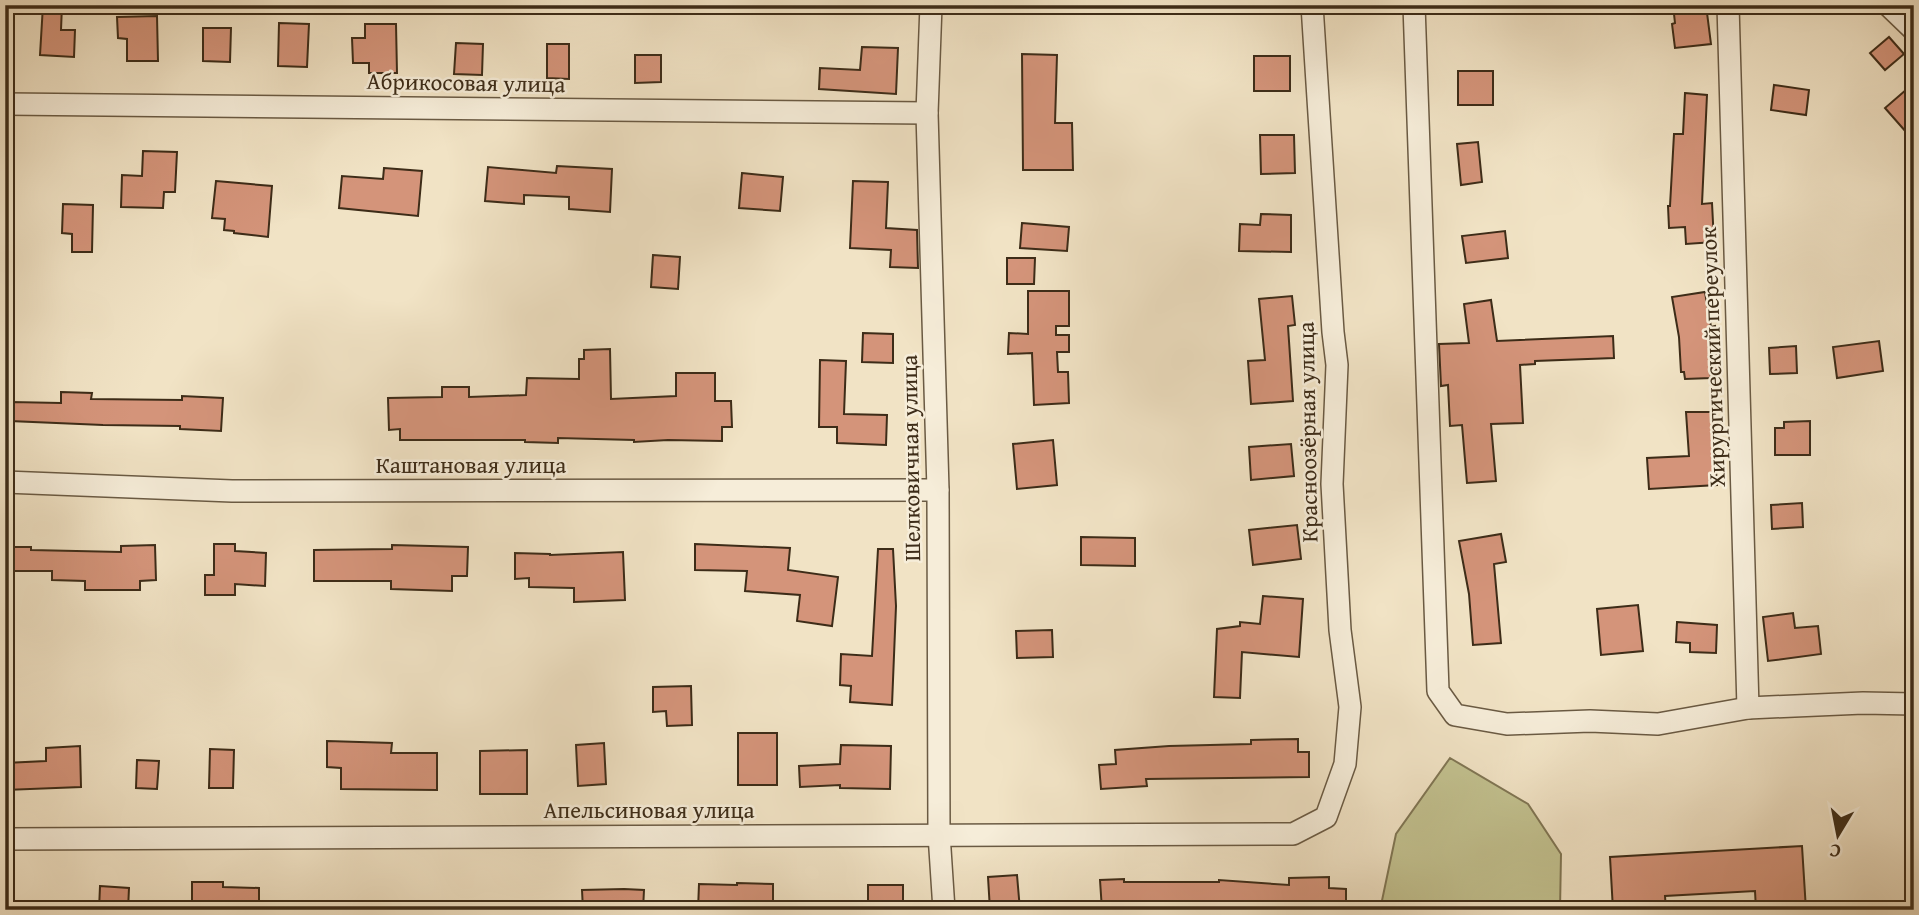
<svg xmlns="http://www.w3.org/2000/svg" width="1919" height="915" font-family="'Gentium Book Plus',serif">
<rect width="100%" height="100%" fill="#f1e3c5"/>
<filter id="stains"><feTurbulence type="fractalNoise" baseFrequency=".00286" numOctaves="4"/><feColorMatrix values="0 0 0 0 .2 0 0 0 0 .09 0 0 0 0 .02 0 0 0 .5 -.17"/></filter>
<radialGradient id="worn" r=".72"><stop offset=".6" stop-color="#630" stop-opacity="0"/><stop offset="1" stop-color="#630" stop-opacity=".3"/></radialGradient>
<!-- green -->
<polygon fill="#c2c18f" stroke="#807654" stroke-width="2" points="1450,758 1528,804 1561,854 1560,910 1380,910 1396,834"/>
<!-- building -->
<g fill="#d4947a" stroke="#3d2c18" stroke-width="2">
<polygon points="43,5 62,5 61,30 75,30 74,57 40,55"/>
<polygon points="1673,5 1706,5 1711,44 1675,48 1672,24 1675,23"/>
<polygon points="157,16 158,61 127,61 127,39 118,38 117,17"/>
<polygon points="279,23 309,24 307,67 278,66"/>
<polygon points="365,24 396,24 397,73 369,73 369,63 353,63 352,38 365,38"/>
<polygon points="203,28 231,28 230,62 203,61"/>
<polygon points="1889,37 1904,54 1885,70 1870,53"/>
<polygon points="456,43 483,44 482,75 454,74"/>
<polygon points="547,44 569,44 569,79 547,78"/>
<polygon points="862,47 898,48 896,94 819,89 820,68 860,70"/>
<polygon points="1022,54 1057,55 1055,123 1072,123 1073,170 1023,170"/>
<polygon points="635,55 661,55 661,82 635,83"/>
<rect x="1254" y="56" width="36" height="35"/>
<rect x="1458" y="71" width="35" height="34"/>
<polygon points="1914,83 1914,141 1885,108"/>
<polygon points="1774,85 1809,90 1806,115 1771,110"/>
<polygon points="1685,93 1707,95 1702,204 1712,203 1714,242 1686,244 1685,227 1669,228 1668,206 1670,206 1674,134 1683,134"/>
<polygon points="1260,135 1294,135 1295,173 1261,174"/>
<polygon points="1478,142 1482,182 1461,185 1457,144"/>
<polygon points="143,151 177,152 175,192 164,192 163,208 121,207 122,175 142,176"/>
<polygon points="557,166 612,169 610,212 569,209 569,197 524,195 524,204 485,201 488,167 556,173"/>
<polygon points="384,168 422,171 418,216 339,208 342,176 383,179"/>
<polygon points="742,173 783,177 780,211 739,208"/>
<polygon points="216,181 272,186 268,237 234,233 234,231 224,230 225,219 212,218"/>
<polygon points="853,181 888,182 886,228 917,230 918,268 890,267 891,250 850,248"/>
<polygon points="63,204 93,205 92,252 72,252 72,234 62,233"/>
<polygon points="1261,214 1291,215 1291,252 1239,251 1240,224 1260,225"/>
<polygon points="1022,223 1069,227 1067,251 1020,248"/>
<polygon points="1505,231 1508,258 1466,263 1462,236"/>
<polygon points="653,255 680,257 678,289 651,287"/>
<polygon points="1007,258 1035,258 1034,284 1007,284"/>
<polygon points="1028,291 1069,291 1069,326 1056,326 1056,335 1069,335 1069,352 1057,352 1058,372 1068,372 1069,403 1034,405 1032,353 1008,354 1009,333 1028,334"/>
<polygon points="1705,292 1711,327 1715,326 1718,370 1710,370 1711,378 1685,379 1684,372 1681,372 1679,337 1672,297"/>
<polygon points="1292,296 1295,325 1288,326 1293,401 1251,404 1248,361 1265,360 1259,299"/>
<polygon points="1491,300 1497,341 1613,336 1614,358 1535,361 1535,364 1520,365 1523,423 1491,424 1496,481 1467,483 1462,425 1450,426 1448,385 1441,386 1439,344 1469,343 1464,304"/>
<polygon points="863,333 893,334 893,363 862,362"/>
<polygon points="1879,341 1883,371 1837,378 1833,347"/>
<polygon points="1796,346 1797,373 1770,374 1769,348"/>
<polygon points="610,349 611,399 676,396 676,373 715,373 715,401 731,401 732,427 722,427 722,441 668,440 634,442 634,440 558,438 558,443 525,442 525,440 400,440 400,429 389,430 388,398 442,397 442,387 469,387 469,397 526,395 527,378 579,379 579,359 584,359 584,350"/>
<polygon points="820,360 846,361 844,414 887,415 886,445 837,443 837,427 819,427"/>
<polygon points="61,392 92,393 91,399 182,400 182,396 223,398 221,431 180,429 180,426 103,425 10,421 11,402 61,403"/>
<polygon points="1686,412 1712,412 1717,485 1649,489 1647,458 1689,456"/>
<polygon points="1810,421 1810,455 1775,455 1775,428 1784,428 1784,422"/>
<polygon points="1053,440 1057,485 1017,489 1013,444"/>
<polygon points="1291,444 1294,476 1251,480 1249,447"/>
<polygon points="1802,503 1803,527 1772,529 1771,505"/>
<polygon points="1297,525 1301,559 1253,565 1249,530"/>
<polygon points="1501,534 1506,562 1494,564 1501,643 1473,645 1469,594 1459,541"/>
<polygon points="1081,537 1135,538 1135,566 1081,565"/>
<polygon points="214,544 235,544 235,551 266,553 265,586 235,584 235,595 205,595 205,575 214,575"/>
<polygon points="695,544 790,548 788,570 838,577 832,626 797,621 800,595 745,591 747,571 695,570"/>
<polygon points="155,545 156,580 140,581 140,590 85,590 85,581 52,580 52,571 5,571 5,547 31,547 31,550 121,552 121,546"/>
<polygon points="392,545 468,547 467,576 452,576 452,591 391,589 391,581 314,581 314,550 392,549"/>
<polygon points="878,549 893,549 896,606 892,705 850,702 851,686 840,685 841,654 872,656"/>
<polygon points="623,552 625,600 574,602 574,588 529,587 529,578 515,579 515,553 550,554 550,555"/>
<polygon points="1263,596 1303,599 1299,657 1242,652 1240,698 1214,697 1217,629 1240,626 1240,622 1260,624"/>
<polygon points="1638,605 1643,651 1601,655 1597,609"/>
<polygon points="1793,613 1795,628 1818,626 1821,654 1768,661 1763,617"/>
<polygon points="1677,622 1717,625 1716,653 1690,652 1690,643 1676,642"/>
<polygon points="1052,630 1053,657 1017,658 1016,631"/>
<polygon points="691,686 692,725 667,726 666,711 653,712 653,687"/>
<rect x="738" y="733" width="39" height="52"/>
<polygon points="1298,739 1298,752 1309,752 1309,777 1146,779 1147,786 1101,789 1099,765 1116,764 1115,750 1169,746 1251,744 1251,740"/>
<polygon points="327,741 392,743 391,753 437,753 437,790 341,789 341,768 327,767"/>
<polygon points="604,743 606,784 578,786 576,745"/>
<polygon points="841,745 891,746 890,789 840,788 840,785 800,787 799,766 840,764"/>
<polygon points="80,746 81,787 5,790 5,763 46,761 46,748"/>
<polygon points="210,749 234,750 233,788 209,788"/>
<polygon points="527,750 527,794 480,794 480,751"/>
<polygon points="137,760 159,761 157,789 136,788"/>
<polygon points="1802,846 1806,910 1756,910 1755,891 1665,896 1666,910 1613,910 1610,857"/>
<polygon points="1017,875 1020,910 990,910 988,877"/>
<polygon points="1329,877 1329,888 1346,889 1346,905 1255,905 1255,910 1102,910 1100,880 1124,879 1124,882 1219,882 1219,880 1289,885 1289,878"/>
<polygon points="192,882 223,882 223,887 259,888 259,910 192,910"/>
<polygon points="737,883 773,884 773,910 698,910 699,884 737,885"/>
<rect x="868" y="885" width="35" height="25"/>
<polygon points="100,886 129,888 128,910 99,910"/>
<polygon points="624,889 644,890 643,910 583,910 582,890"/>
</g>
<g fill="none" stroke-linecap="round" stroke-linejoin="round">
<!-- street casing -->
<g stroke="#6a5a43" stroke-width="24">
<g id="street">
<polyline points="931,5 927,113 938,490 939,834 944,910"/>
<polyline points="1414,5 1438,691 1455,715 1507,724 1590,721 1658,724 1748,708 1863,703 1914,704"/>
<polyline points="1728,5 1748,708"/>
<polyline points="1888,5 1914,30"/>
<polyline points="5,104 927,113"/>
<polyline points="5,482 232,491 938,490"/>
<polyline points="5,839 1293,834 1326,817 1345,764 1350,707 1340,630 1332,484 1337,365 1333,332 1312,5"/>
</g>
</g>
<!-- street -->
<use href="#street" stroke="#f6edd9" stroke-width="21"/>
</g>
<g text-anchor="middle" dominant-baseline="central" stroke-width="5" stroke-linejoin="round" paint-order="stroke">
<!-- street labels -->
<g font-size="23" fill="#3d2c18" stroke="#f6edd9">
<text transform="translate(466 82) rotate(1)">Абрикосовая улица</text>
<text transform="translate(1712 357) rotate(-92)">Хирургический переулок</text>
<text transform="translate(1307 432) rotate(-91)">Красноозёрная улица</text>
<text transform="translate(910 458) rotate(-91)">Шелковичная улица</text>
<text x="471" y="464">Каштановая улица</text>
<text x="649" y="809">Апельсиновая улица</text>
</g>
</g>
<!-- margin -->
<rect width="1919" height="915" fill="none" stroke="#f1e3c5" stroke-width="28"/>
<rect x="7" y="7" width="1905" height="901" fill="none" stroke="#3d2c18" stroke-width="3.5"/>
<rect x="14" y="14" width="1891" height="887" fill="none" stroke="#3d2c18" stroke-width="2"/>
<!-- north arrow -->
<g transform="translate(1838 835) rotate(190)" stroke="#f6edd9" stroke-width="5" paint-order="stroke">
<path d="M0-5L12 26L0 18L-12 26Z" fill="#3d2c18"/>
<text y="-10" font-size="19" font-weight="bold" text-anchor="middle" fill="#3d2c18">С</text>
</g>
<rect width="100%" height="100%" filter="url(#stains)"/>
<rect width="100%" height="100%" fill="url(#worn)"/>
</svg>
